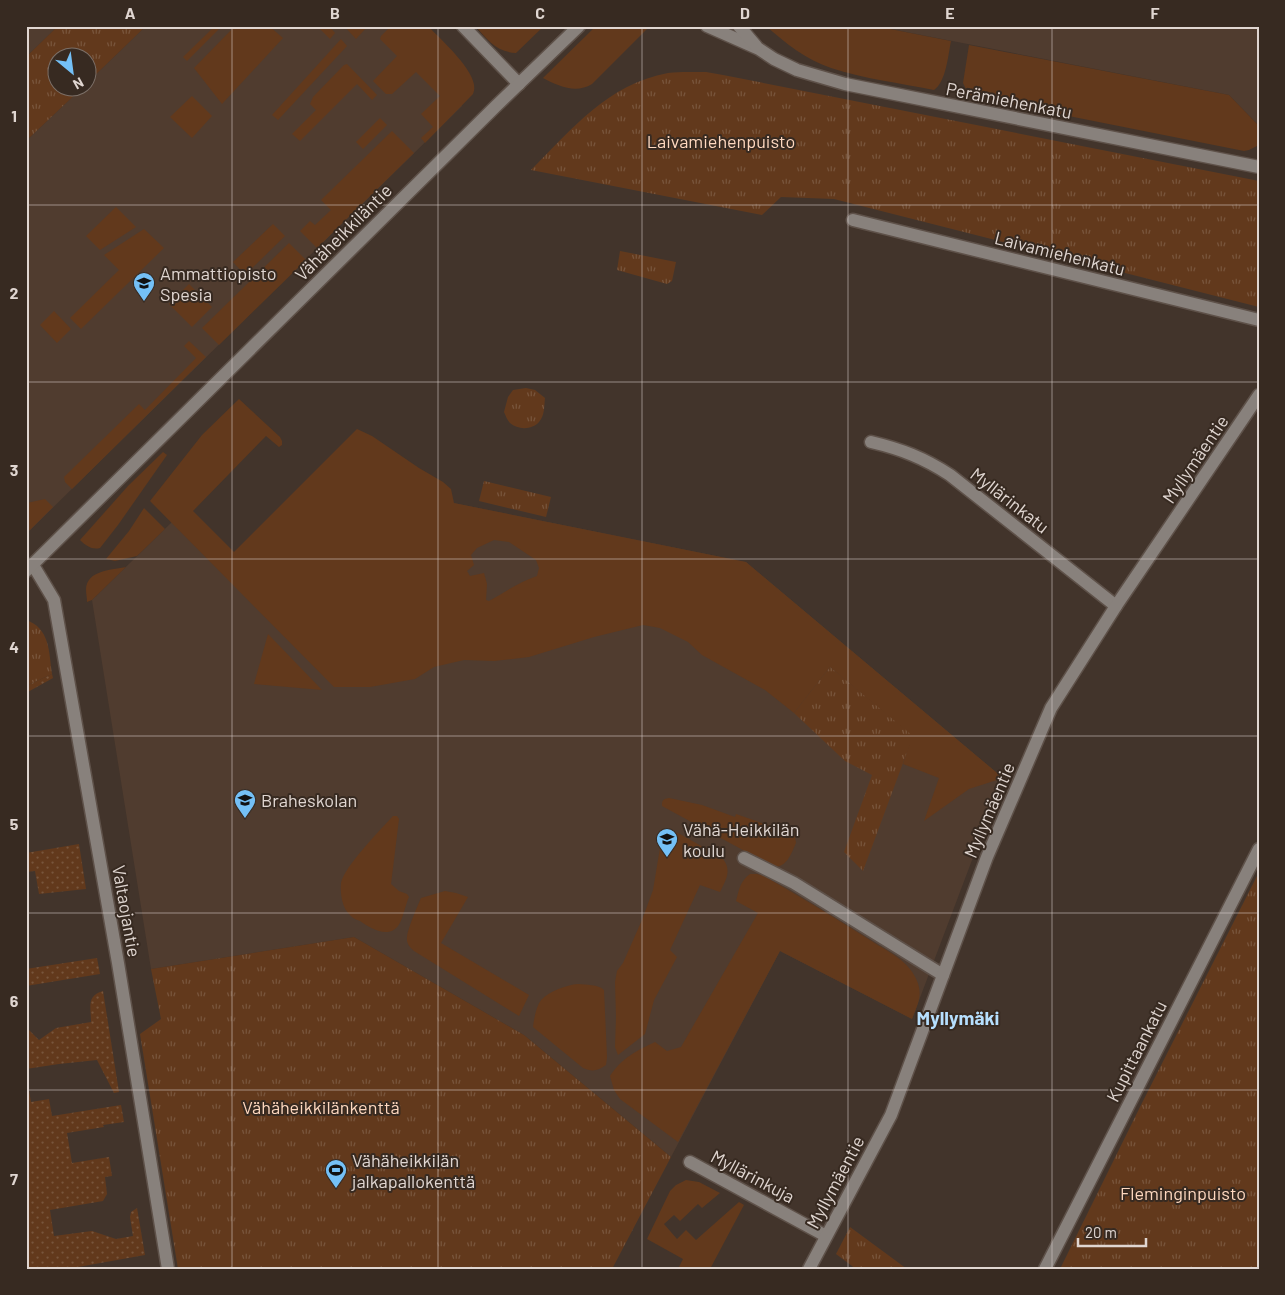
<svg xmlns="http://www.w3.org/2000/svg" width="1285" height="1295" font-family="Barlow,sans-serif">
<defs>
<pattern id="park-tufts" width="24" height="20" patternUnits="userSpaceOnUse" patternTransform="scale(1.25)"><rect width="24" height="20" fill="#62391c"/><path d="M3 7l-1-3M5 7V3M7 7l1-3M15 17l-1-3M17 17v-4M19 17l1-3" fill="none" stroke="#78553c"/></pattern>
<pattern id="garden-dots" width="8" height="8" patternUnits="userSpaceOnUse" patternTransform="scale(1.25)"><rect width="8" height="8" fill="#62391c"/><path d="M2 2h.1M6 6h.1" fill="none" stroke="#78553c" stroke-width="1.8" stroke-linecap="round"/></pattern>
</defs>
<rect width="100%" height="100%" fill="#42342b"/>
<!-- built -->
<g fill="#503c2f">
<polygon points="26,26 58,26 26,57"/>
<polygon points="146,26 423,26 462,106 26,534 26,141 82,88 88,88 88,82"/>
<polygon points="875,26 1259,26 1259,126 1229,95"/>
<polygon points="389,490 746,562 1003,778 912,1019 780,951 671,1157 524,1035 354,937 151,969 92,600 172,522 263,614"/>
</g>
<!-- grass -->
<g fill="#62391c" fill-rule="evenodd">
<polygon points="215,26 222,26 187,61 183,57"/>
<polygon points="235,26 269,26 283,38 222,104 194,68"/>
<polygon points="317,26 329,26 335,33 330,39"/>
<polygon points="344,26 368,26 356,39"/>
<path d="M391,26H428C440,39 483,76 473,94L425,143L421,138L433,127L421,114L440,96L416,72L392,94H386L373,81L397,56L380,39L381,36Z"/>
<path d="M475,26H544L516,53C496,52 488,40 475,26Z"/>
<path d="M596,26H650L592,84C576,94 558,86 543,78Z"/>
<path d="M766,26H875L951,41C948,56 946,82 934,90C900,83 864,79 831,68C807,60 785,43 766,26Z"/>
<polygon points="341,39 347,46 278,120 272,115"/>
<polygon points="969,45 1229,95 1259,126 1259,145 1249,150 1244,151 973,97 967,91 963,83"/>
<polygon points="347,64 377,95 372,100 357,84 300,141 292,134 316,110 310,104 313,97 344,65"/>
<polygon points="192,96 212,116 192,138 170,117"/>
<polygon points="380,118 387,125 363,149 356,142"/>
<polygon points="392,131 414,153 317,248 300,231 310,221 315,225 331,210 321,200"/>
<polygon points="116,207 136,227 100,250 86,236"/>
<polygon points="273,224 285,236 245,275 233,262"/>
<polygon points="144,229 164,248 81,329 70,318 119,270 104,255"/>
<polygon points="289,243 306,260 219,345 202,328"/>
<polygon points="189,284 212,307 192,327 169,304"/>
<polygon points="54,311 71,329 57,343 40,325"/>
<polygon points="189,341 206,357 72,489 65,482 64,477 139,404 145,410 196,358 184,346"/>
<path d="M239,399L280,437L282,441V445L279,447L266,436L193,511L234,552L357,429L372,436L419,468L443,482L451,489L454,503L746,562L1003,778L969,789L924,821L939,778L903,764L912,736L830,667L794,713L765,690L702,655L688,642L660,628L643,625L594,637L529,657L494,661L464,660L434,667L415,679L370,687H334L150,501L202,435ZM494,540L509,542L536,560L539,568L537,576C519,582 505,592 489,601L486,600L487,584L484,573L470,576L467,571L474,565L471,555L477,548Z"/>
<path d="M163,452L167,455L118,525L100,548C92,550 86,546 80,540L128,486Z"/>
<polygon points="45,499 53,507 30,530 26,529 26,502 27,503"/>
<polygon points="144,508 165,529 137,556 115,561 106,559 129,531"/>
<path d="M126,567L92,600L87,602C87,598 86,593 86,589C87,570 112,570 126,567Z"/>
<polygon points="268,634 322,690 254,684"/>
<path d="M669,798L702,805L735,817L736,814L791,833L795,837L796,843C791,854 787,867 774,867L662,806C662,800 663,799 669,798Z"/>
<path d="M393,816H397L399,819L391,884L399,891L407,894L409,897C406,903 402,922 398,926C388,939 370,928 360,921C357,920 352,918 350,915C342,908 340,893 341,883C344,867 381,829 393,816Z"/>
<path d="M671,832L678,833L721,857C733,869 726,880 720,892L700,885L670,950L677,957L654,1000L645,1034L618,1055L615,1047L616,1017L615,982L617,971L623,963L642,920L653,890L661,842L665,836Z"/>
<path d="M750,874H757L764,876C801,897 837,919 873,942C887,951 906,960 914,975C924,992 919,1002 912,1019L780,951L678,1142L620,1099L614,1090L610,1076C622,1058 636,1051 655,1042L667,1051L681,1047L758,913L736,901C739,890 740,881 750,874Z"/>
<path d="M445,891L456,893L468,897L441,943L529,995L519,1016L414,951C410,948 406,943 407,937C408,928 417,907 421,898Z"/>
<path d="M578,984C586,985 598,984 604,990L607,1057L606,1065C598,1071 592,1072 583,1068L533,1027C534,1019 536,1007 541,1000C550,991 566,985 578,984Z"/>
<polygon points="686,1180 699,1182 720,1193 702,1208 698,1204 680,1221 674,1215 664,1224 677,1239 686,1230 696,1240 739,1202 744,1205 710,1269 682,1269 679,1267 683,1259 647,1239 670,1191 676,1185"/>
</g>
<!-- park -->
<g fill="url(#park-tufts)">
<polygon points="58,26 146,26 88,82 88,58 58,58 58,88 82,88 26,141 26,57"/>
<path d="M688,72H706L723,75L1259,181V307L834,199L781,197L762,215L531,170C572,129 608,84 668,73C675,72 682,72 688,72Z"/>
<polygon points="620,251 676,262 672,281 667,284 617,270"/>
<path d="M526,388L535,390L545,398C544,406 545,415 539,422C532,430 518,430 510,423C507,420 506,416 504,412L508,397L513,390Z"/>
<polygon points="484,481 551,497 546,517 479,501"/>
<path d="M26,620C50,628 49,652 52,674L26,686Z"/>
<polygon points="830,667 913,736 863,871 844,852 872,775 845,761 794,713"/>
<polygon points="1259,872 1259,1269 1060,1269 1142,1103"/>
<polygon points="354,937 524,1035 671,1157 612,1269 178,1269 140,1034 161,1019 151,969"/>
<polygon points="850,1227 907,1269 856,1269 836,1254"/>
</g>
<!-- garden -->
<g fill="url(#garden-dots)">
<polygon points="52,674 53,678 26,693 26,686"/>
<polygon points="79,844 86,889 39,894 35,871 26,872 26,853"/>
<polygon points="97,958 100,974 26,986 26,969"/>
<path d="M103,991L119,1092L114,1093L97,1060L59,1064L26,1069V1030H29L39,1040L56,1028L91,1022C91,1007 86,996 103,991Z"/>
<polygon points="26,1073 31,1102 49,1099 52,1116 121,1105 124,1122 103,1125 104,1127 67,1133 72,1163 109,1157 112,1176 105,1177 107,1194 103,1201 50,1210 54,1236 92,1231 116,1239 133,1236 130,1217 131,1212 137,1208 145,1255 67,1269 26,1269"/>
</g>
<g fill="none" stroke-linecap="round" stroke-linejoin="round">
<!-- minor casing -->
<g stroke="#5e5149" stroke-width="15">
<g id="minor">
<polyline points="463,26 519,84"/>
<polyline points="707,26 759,49 774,59 797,70 845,84 1259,167"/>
<polyline points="739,26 756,46"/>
<polyline points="853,220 1259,320"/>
<path d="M871,442C901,449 924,458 950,475L1116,606"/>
<polyline points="33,565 54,600 118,963 168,1269"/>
<polyline points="26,571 496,106 579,26"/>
<polyline points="744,858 794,883 943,975"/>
<polyline points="690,1162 826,1236"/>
<polyline points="809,1269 891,1115 987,857 1051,708 1116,606 1259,395"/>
<polyline points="1045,1269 1259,849"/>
</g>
</g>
<!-- minor -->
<use href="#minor" stroke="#88817c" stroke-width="12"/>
</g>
<!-- grid -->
<path fill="none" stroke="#e0d6d1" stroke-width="1" stroke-opacity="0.55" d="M232,26V1269M438,26V1269M642,26V1269M848,26V1269M1052,26V1269M26,205H1259M26,382H1259M26,559H1259M26,736H1259M26,913H1259M26,1090H1259"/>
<!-- icons -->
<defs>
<g id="school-pin" transform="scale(1.125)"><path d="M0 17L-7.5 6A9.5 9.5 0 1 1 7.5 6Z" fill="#74c0f6" stroke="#372a21"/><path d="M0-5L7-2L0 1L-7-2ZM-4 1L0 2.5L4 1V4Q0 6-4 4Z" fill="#111"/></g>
<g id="stadium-pin" transform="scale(1.125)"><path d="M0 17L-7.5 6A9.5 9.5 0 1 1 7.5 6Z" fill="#74c0f6" stroke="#372a21"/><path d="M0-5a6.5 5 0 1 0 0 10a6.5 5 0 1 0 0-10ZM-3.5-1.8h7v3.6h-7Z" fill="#111"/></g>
</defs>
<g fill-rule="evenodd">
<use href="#school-pin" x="144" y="283"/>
<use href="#school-pin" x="245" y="800"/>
<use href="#school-pin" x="667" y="839"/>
<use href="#stadium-pin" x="336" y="1170"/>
</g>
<g text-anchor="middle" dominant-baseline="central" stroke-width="4" stroke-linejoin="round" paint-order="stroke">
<!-- street labels -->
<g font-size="18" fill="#e0d6d1" stroke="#372a21">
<text transform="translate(1009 100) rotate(11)">Perämiehenkatu</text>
<text transform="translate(343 232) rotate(-45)">Vähäheikkiläntie</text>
<text transform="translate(1060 253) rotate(14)">Laivamiehenkatu</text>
<text transform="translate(1195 459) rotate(-56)">Myllymäentie</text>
<text transform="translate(1010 500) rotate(38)">Myllärinkatu</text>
<text transform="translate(989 810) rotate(-67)">Myllymäentie</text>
<text transform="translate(127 911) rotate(80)">Valtaojantie</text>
<text transform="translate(1136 1051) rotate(-63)">Kupittaankatu</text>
<text transform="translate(753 1176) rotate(28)">Myllärinkuja</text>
<text transform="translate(835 1182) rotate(-62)">Myllymäentie</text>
</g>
<!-- park labels -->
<g font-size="18" fill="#fed8bf" stroke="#372a21">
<text x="721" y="141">Laivamiehenpuisto</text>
<text x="321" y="1107">Vähäheikkilänkenttä</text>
<text x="1183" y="1193">Fleminginpuisto</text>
</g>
<!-- poi labels -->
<g font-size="18" fill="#e0d6d1" stroke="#372a21" text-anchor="start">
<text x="160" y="273">Ammattiopisto<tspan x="160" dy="21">Spesia</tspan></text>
<text x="261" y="800">Braheskolan</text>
<text x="683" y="829">Vähä-Heikkilän<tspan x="683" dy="21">koulu</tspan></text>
<text x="352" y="1160">Vähäheikkilän<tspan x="352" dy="21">jalkapallokenttä</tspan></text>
</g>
<!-- neighbourhood labels -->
<g font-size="19" font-weight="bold" fill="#b6dffe" stroke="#372a21">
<text x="958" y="1017">Myllymäki</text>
</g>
</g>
<!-- border -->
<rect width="1285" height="1295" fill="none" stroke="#372a21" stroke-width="55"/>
<!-- north arrow -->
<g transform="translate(72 72) rotate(151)"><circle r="24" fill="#372a21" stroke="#7b6f67"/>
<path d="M0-4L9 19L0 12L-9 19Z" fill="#74c0f6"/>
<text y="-8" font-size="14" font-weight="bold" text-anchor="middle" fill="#e0d6d1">N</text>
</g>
<!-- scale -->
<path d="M1078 1238v8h68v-8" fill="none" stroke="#e0d6d1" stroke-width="2.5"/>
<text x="1085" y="1238" font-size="15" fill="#e0d6d1" stroke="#372a21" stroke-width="4" paint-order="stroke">20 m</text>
<rect x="28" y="28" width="1230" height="1240" fill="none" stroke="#e0d6d1" stroke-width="2"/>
<g font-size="16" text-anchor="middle" font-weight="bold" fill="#e0d6d1">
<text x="130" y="19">A</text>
<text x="335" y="19">B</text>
<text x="540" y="19">C</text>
<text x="745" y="19">D</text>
<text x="950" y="19">E</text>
<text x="1155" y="19">F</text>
<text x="14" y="122">1</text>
<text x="14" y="299">2</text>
<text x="14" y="476">3</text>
<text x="14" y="653">4</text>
<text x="14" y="830">5</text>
<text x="14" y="1007">6</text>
<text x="14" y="1185">7</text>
</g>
</svg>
